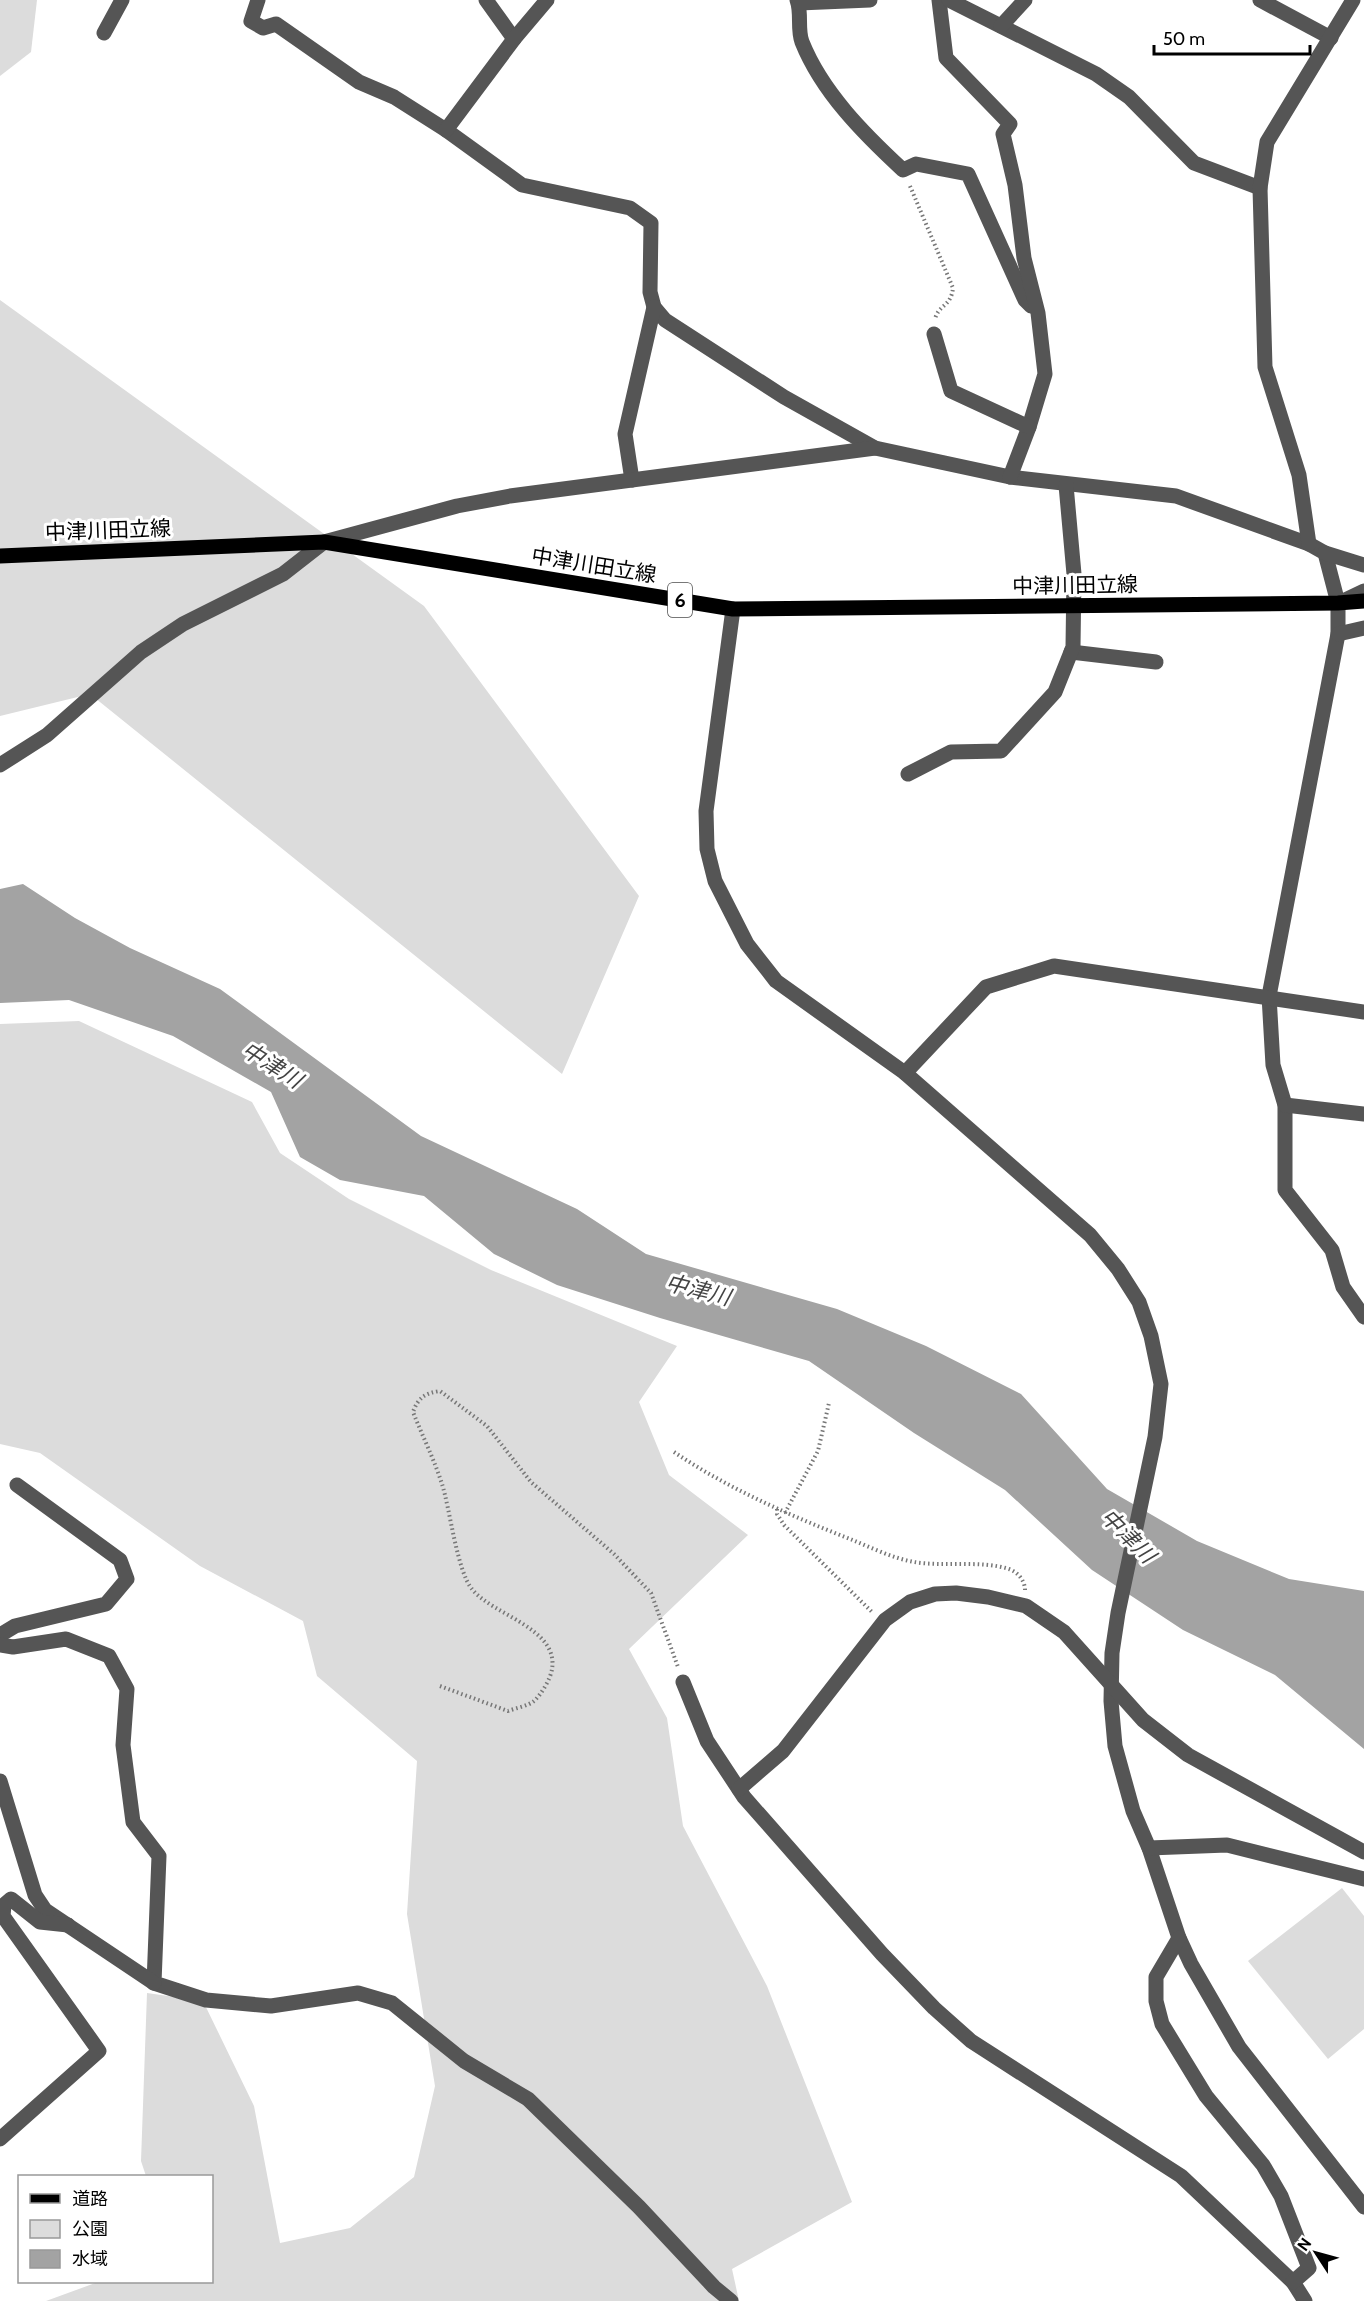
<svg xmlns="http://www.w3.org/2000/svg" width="1364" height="2301" font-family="Cabin,'Noto Sans JP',sans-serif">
<rect width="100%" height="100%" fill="#fff"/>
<!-- green -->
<g fill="#dcdcdc">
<polygon points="0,0 37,0 31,52 0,76"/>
<polygon points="0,300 424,606 639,896 562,1074 90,694 0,716"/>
<polygon points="79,1021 252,1102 280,1153 349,1199 491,1270 677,1346 639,1402 669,1475 748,1535 629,1649 667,1718 683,1826 767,1986 852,2202 732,2269 739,2301 46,2301 98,2282 212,2282 212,2176 146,2176 141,2161 147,1993 203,2001 254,2106 280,2243 350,2228 414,2177 435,2086 407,1914 417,1761 317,1676 303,1621 200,1566 40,1453 0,1444 0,1024"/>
<polygon points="1342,1888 1364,1916 1364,2029 1328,2059 1248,1961"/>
</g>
<!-- water -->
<polygon fill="#a3a3a3" points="23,884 75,918 130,948 220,989 421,1136 577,1209 646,1254 837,1309 926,1346 1021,1394 1107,1489 1197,1541 1289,1579 1364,1591 1364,1749 1275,1675 1183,1630 1092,1570 1005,1490 914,1433 809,1361 660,1318 557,1285 494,1254 424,1196 340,1180 300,1157 271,1092 173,1036 69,1000 0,1003 0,889"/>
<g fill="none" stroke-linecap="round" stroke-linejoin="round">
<!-- path -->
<g stroke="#777" stroke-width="4" stroke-dasharray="1.5 3" stroke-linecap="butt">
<path d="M910,186L953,288C951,307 939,304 935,319"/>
<path d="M674,1452C729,1489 789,1515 850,1539C870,1547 892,1558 914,1562C944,1567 981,1560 1009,1569C1018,1572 1025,1581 1025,1590"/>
<polyline points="777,1509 777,1514 784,1525 872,1612"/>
<polyline points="785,1513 818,1451 829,1403"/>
<path d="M440,1686L508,1711C516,1708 528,1706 534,1701C541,1695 551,1678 552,1669C559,1628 492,1615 472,1589C457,1571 450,1509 442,1484C434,1459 422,1435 413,1412C418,1398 425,1393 440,1391L487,1426L531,1482L614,1554L651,1593L678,1667"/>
</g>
<!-- minor -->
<g stroke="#555" stroke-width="15">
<polyline points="258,0 251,21 263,28 276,24 359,82 394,97 446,130 522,185 630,208 651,223 650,292 654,307 665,320 784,397 875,448 1010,477 1176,496 1309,544 1325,553 1338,603 1338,634 1269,996 1273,1065 1285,1105 1285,1190 1332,1250 1343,1287 1364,1317"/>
<polyline points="486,0 514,39"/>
<path d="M797,0C802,13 797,29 802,42C822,92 864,134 903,170L916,164L968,174L1025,300L1031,306"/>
<polyline points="939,0 946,58 1010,124 1003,134 1015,185 1024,258 1038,313 1045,374 1029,427 1010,477"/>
<polyline points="949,0 1096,74 1129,97 1194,163 1260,188"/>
<polyline points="1260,0 1331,38"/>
<polyline points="799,3 870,0"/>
<polyline points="1001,26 1025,0"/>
<polyline points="104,33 122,0"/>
<polyline points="446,130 514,39 547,0"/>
<polyline points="934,334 951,391 1029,427"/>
<polyline points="632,480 625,434 654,307"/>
<polyline points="1309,544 1299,475 1265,367 1260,188 1267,142 1353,0"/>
<polyline points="1325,553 1364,565"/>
<polyline points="1341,602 1364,591"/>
<polyline points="733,609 706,811 707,849 715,881 747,944 776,981 905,1073 1090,1235 1118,1269 1139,1302 1151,1336 1161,1384 1155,1437 1118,1613 1112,1653 1111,1701 1115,1746 1133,1811 1149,1848 1179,1938 1191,1964 1239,2047 1364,2207"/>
<polyline points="1338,634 1364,628"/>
<polyline points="1071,652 1156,662"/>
<polyline points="0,765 47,735 141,652 183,624 283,574 324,542 457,506 510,496 875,448"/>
<polyline points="908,774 951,752 1001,751 1055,692 1073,647 1074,574 1066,485"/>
<polyline points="905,1073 986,987 1054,966 1364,1012"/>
<polyline points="1285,1105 1364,1114"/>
<polyline points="0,1635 15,1626 106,1604 127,1579 120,1560 17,1485"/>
<polyline points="0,1645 13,1647 66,1639 109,1656 127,1689 123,1745 133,1822 159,1856 154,1983 206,2000 271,2006 358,1993 392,2003 464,2061 528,2099 639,2207 714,2287 731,2301"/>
<polyline points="683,1682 707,1741 744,1797 882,1954 934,2008 971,2041 1181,2176 1293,2282 1305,2301"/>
<polyline points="0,1781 35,1895 45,1910 154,1983"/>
<polyline points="739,1789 783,1751 885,1620 910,1602 935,1594 956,1593 988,1597 1026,1606 1064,1632 1143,1720 1188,1755 1364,1852"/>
<polyline points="1149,1848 1227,1845 1364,1879"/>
<polyline points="1179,1938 1156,1977 1156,2001 1162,2024 1206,2096 1263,2165 1281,2196 1309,2268 1293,2282"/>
<polyline points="0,2139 99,2051 3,1916 4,1905 11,1899 40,1922 68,1925"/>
</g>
<!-- major -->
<polyline stroke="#000" stroke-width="15" points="0,556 324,542 733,609 1338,603 1364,601"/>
</g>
<g text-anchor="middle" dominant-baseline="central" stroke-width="6" stroke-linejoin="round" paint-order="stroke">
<!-- shield labels -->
<rect fill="#fff" stroke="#4c4c4c" stroke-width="1.5" x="668" y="583" width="24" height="34" rx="4.5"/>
<g font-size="20" font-weight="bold" fill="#000">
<text x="680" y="600">6</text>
</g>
<!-- street labels -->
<g font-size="21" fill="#000" stroke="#fff">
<text transform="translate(108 530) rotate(-2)">中津川田立線</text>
<text transform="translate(594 565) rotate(9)">中津川田立線</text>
<text transform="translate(1075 585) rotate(-1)">中津川田立線</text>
</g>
<!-- water labels -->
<g font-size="22" font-style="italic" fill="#444" stroke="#fff">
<text transform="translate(272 1065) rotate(32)">中津川</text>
<text transform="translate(698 1290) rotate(14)">中津川</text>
<text transform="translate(1128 1536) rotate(45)">中津川</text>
</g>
</g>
<!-- legend -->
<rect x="18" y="2175" width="195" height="108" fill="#ffffff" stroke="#999999" stroke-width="1.5"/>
<rect x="30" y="2194" width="30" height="9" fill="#000000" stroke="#999999" stroke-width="1.5"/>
<text x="72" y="2205" font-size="18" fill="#000000">道路</text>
<rect x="30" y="2220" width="30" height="18" fill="#dcdcdc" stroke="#999999" stroke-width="1.5"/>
<text x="72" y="2235" font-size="18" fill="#000000">公園</text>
<rect x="30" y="2250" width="30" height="18" fill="#a3a3a3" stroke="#999999" stroke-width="1.5"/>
<text x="72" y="2265" font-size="18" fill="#000000">水域</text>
<!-- north arrow -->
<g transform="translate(1316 2253) rotate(306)" stroke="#ffffff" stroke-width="4.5" paint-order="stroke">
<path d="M0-4.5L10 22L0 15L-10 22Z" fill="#000000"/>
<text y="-9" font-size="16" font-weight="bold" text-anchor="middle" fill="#000000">N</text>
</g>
<!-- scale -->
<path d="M1154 45v9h156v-9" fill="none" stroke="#000000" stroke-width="3"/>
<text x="1163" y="45" font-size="18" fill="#000000" stroke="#ffffff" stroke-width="4.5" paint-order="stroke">50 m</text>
</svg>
